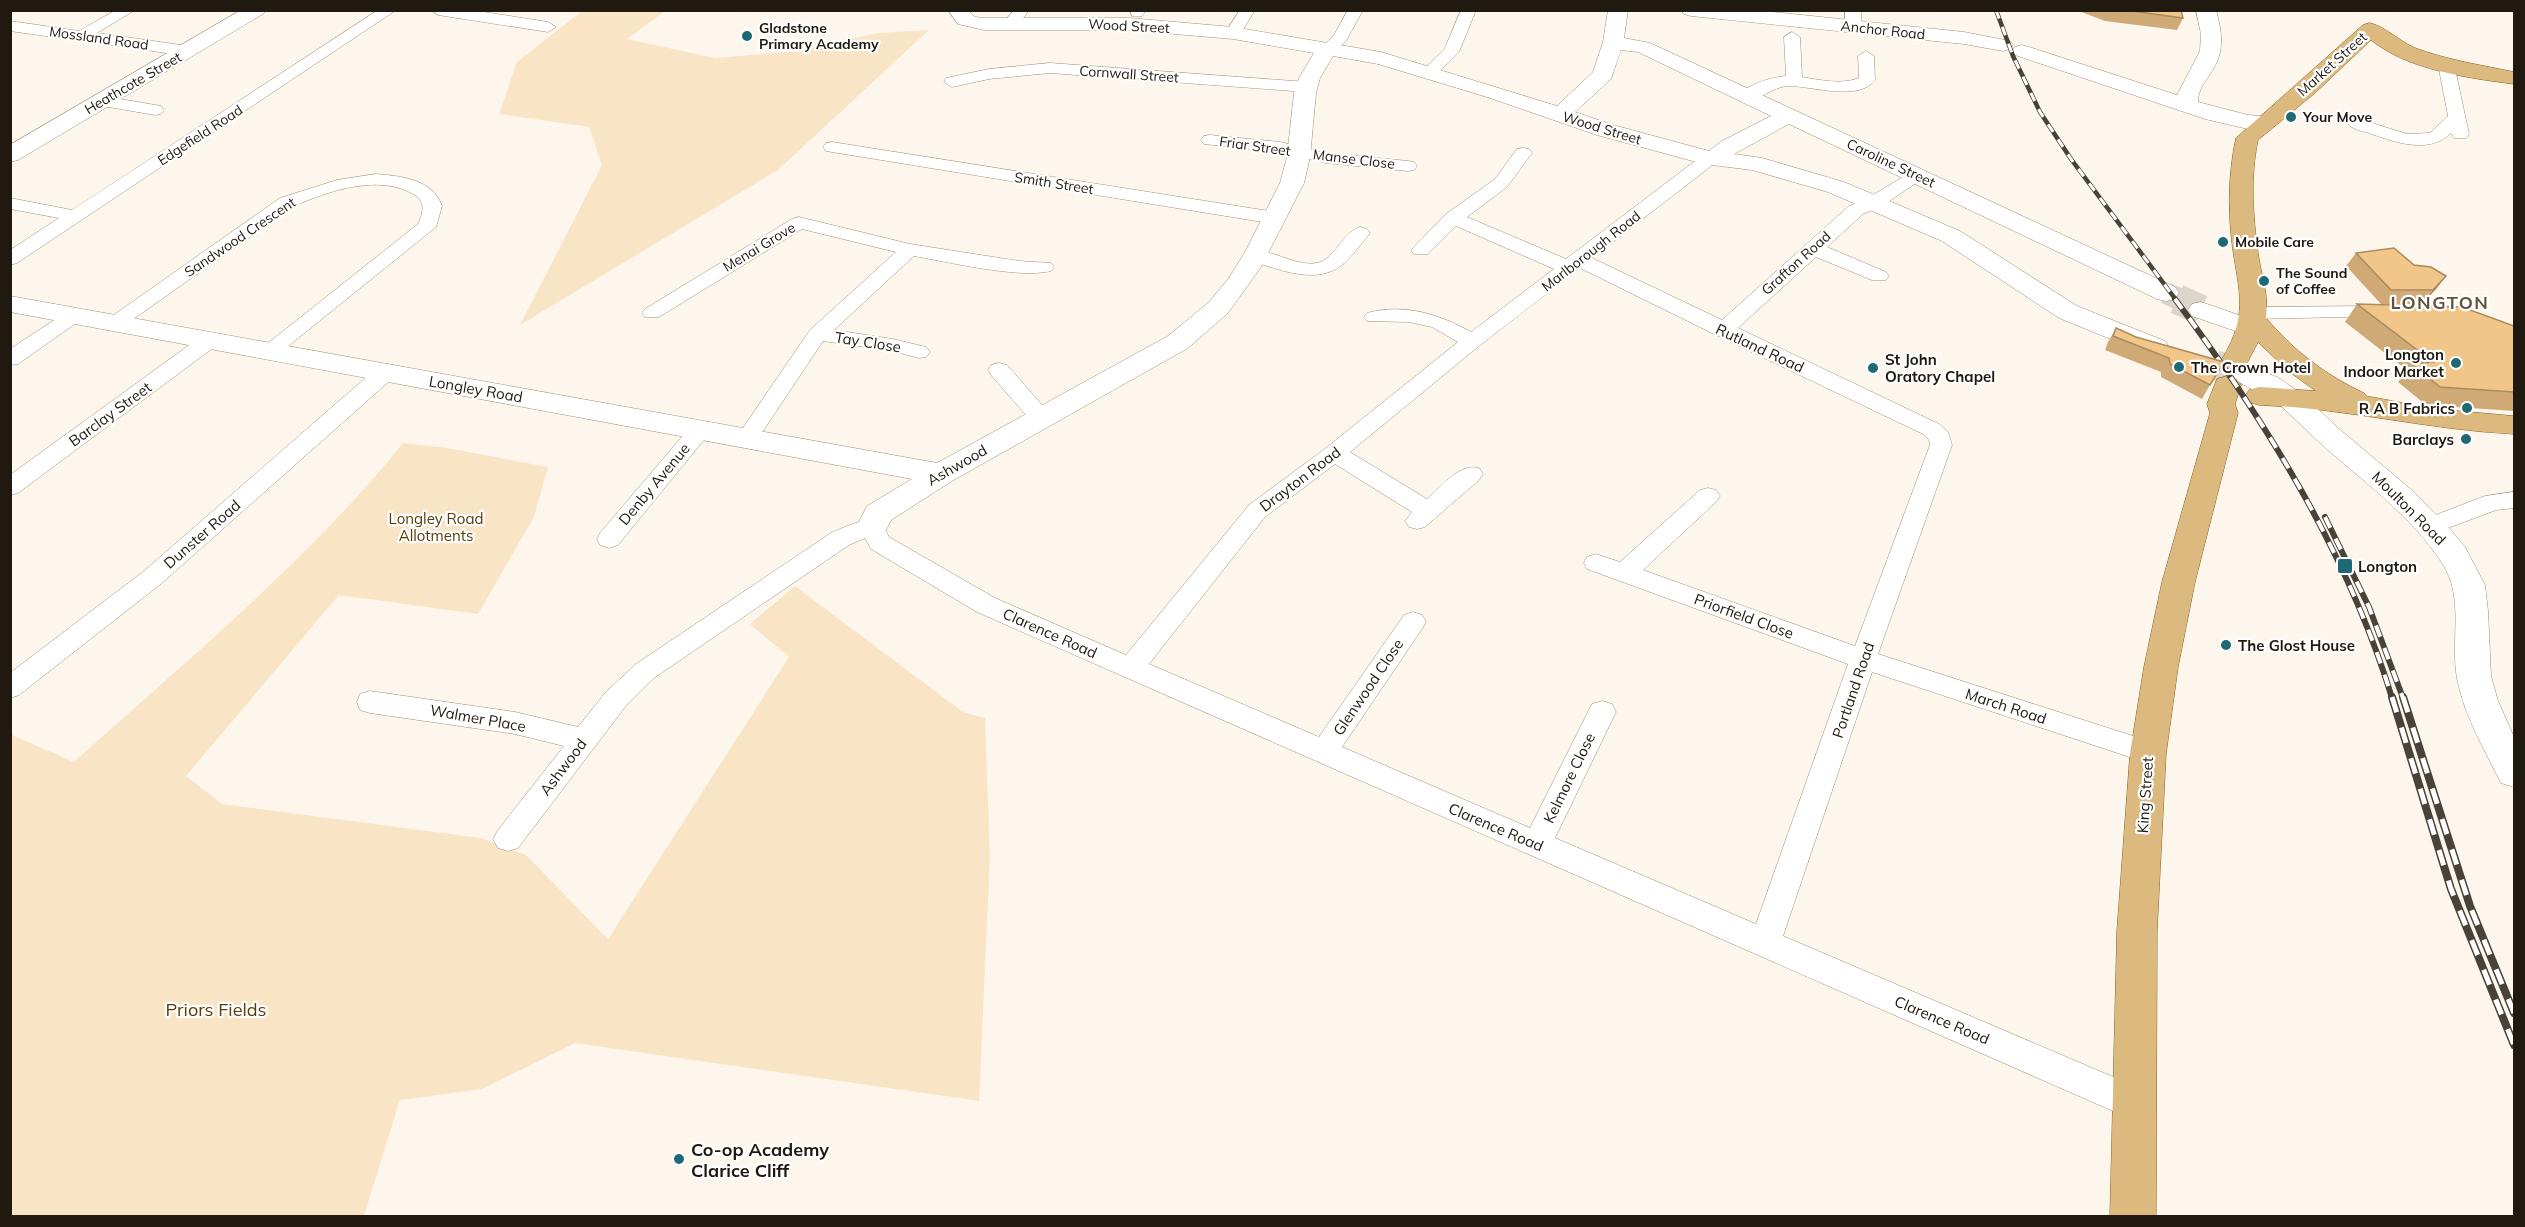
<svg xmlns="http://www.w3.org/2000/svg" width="2525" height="1227" font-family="Mulish,sans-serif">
<rect width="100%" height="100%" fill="#fdf6ec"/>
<!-- green -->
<g fill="#fae4c6">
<polygon points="582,11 665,11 627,39 715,58 799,51 843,40 879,33 929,30 778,170 520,325 602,165 589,127 499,114 517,62"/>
<path d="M403,443L447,448L548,467L534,517L478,614L339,595L186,776L222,804L481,838L526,855L608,939L789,657L750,624L795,586L963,712L985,718L990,857L979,1101L575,1043L482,1089L400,1100L364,1216H11L10,734L74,762C187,660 307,562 403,443Z"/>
</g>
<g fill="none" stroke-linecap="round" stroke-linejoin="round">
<!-- secondary-tunnel-far1 -->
<polyline stroke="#dcd5cb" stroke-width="22" stroke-dasharray="22 11" stroke-linecap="butt" points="2166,293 2181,300"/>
<!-- secondary-tunnel -->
<g stroke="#dcd5cb" stroke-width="30" stroke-dasharray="30 15" stroke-linecap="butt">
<polyline points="2177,299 2201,310"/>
<polyline points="2215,365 2244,374"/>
</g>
<!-- primary-tunnel -->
<polyline stroke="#dcd5cb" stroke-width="30" stroke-dasharray="30 15" stroke-linecap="butt" points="2227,385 2236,359"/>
<!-- street casing -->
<g stroke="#a08f79" stroke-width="1">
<g id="street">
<polygon points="116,10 135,10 97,33 188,46 196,51 188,56 10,31 10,21 79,31"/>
<polygon points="378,10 396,10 17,263 10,265 10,250 59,218 10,209 10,198 72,210"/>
<polygon points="431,10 471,10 548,22 556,27 548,32 438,15"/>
<polygon points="1014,10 1029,10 1016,28 1004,28 1002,25"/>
<polygon points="1130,10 1146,10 1142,16 1132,16"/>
<polygon points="1240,10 1255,10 1239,36 1227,36 1225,33"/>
<polygon points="1348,10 1363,10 1346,41 1335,51 1323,51 1321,48 1334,35"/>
<polygon points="1461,10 1476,10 1459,52 1435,76 1423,76 1421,73 1423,70 1444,50"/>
<polygon points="1845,10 1861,10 1861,27 1859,30 1847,30 1845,27"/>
<path d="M1792,32L1800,37L1802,77C1820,80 1841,85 1859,78L1858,56L1866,51L1874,56L1875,80C1859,102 1812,86 1789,86C1772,86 1757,104 1741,100L1739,96C1749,83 1770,78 1786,76L1784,37Z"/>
<path d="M2446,59L2454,64L2469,134L2466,138H2454L2451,133C2429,155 2394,142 2369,133C2361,131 2352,129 2347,123L2350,119L2356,118L2407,134L2430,133L2448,116L2438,64Z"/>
<polygon points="1050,63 1307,82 1315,87 1307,92 1050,73 989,79 952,87 944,82 946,78 989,69"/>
<polygon points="103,96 155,105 161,106 164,110 161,114 155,115 97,105 95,101 97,97"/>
<polygon points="1210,135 1280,142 1326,153 1408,161 1414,162 1417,166 1414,170 1408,171 1326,163 1280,152 1204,144 1201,140 1204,136"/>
<polygon points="832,142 1275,212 1282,214 1284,218 1282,222 1275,224 826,151 823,147 826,143"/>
<path d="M1523,148L1529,149L1532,153L1507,187L1467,217L1566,259L1695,161L1698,153H1710L1713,163L1710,167L1592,258L1722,320L1849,206L1868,198L1913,171H1925L1928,175L1882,206L1863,214L1827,247L1886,272L1889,276L1886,280H1872L1816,257L1738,328L1939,424L1948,432L1952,445L1878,654L2158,744L2162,752L2158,760L2148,763L1872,672L1783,936L2146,1091L2151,1103L2146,1115L2134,1120L2122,1115L977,612L871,549L865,538L849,545L654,678L625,707L518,848L508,851L498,848L493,839L498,830L564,746L515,734L370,713L360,710L357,702L360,694L370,691L515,712L578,727L605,693L636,664L831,533C847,526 864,517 881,522L889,537L995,598L1126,655L1249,505L1326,448L1458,342L1432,327L1409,322L1367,321L1364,317L1367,313C1404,303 1439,314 1471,332L1554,269L1456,226L1428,254H1414L1411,250L1446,214L1495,179L1517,149ZM1580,268L1716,335L1923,434L1929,440L1930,445L1855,646L1643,570L1716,502L1720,496L1716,490L1708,488L1700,490L1620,562L1596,554L1587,557L1584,563L1587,569L1848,664L1756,924L1555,838L1616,712L1612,704L1602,701L1592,704L1530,828L1342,747L1422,629L1426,622L1422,615L1413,612L1404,615L1319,737L1149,664L1265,517L1335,464L1412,512L1405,521L1409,527L1417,529L1425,527L1479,480L1483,474L1479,468C1459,463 1441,487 1427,499L1350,452L1479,346Z"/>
<path d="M376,174C400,176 433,179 442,206L436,227L276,356L269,357L262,356L258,351L418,224C423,213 426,203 415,195C379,173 329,191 294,206L122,327L115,329L108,327L105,323L108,319L280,198L337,180Z"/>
<path d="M799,217L910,244L1019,261L1051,263L1054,267L1051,271C1019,279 949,262 914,256L834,330L893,339L926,347L930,352L926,357L919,358L892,351L823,341L755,443L747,445L739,443L736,438L810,330L896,252L802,229L659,317H645L642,313L645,309L792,219Z"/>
<path d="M1360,227L1367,229L1370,233L1367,237C1357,248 1347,264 1334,270C1308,283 1273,267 1247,260L1244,256L1247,252C1270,246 1293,267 1317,263C1336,259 1342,232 1360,227Z"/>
<polygon points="2384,306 2391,308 2394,312 2391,316 2253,319 2246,317 2243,313 2246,309 2253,307"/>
<polygon points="75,309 82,311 85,315 82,319 18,364 10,365 10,349 68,311"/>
<polygon points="210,334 217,335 220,340 217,345 18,493 10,495 10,475 203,335"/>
<polygon points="999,363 1007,365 1048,412 1051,417 1048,422 1040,424 1032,422 991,375 988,370 991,365"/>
<polygon points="386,365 394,367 397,372 394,377 162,583 19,695 10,698 10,673 144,571 378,367"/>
<polygon points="700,423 708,425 711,430 708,435 618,545 609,548 600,545 597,539 600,533 692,425"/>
<polygon points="2514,492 2514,508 2496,510 2429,535 2420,533 2417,527 2420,521 2485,496"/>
</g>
</g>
<!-- secondary casing -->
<g stroke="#a08f79" stroke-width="1">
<g id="secondary">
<polygon points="241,10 266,10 263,14 18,160 10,162 10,145"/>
<path d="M948,10H968L975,17L984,18H1129L1233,27L1381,52L1557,106L1593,72L1603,42L1608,10H1628L1624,38L1650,43L2175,287L2179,293L2175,299L2166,301L2157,299L1789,124L1734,154L1762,158L1844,182L1960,231L2077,306L2165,341L2169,347L2165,353L2155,355L2145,353L2059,318L1942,241L1828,192L1752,170L1704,164L1597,135L1487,97L1378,64L1333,56L1320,78L1316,93L1310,157L1304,183L1261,267L1228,313L1188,348L952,481L891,520L883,536L872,539L861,536L856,528L867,506L912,479L10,312V296L937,463L1168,336L1209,302L1229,278L1245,252L1280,183L1287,157L1294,93L1299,78L1314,53L1233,39L1129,30H984L958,24ZM1621,50L1638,52L1771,116L1722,141L1709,151L1613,125L1575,112L1611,79Z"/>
<polygon points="1681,10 1754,10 1964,32 2010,41 2013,45 2010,49 2003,51 1964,44 1691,16 1684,14"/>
<path d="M2196,10H2216C2222,32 2225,51 2212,71C2205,82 2198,89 2198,102L2248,115L2273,117L2276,122L2273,127L2248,129L2205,119L2015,55L2012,51L2015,47L2022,45L2029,47L2177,95L2200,51L2201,34Z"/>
<polygon points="2201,302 2259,322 2263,328 2259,334 2250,336 2192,316 2188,310 2192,304"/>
<path d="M2244,365L2277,377L2303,395L2338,428L2414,492L2450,529L2465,547L2485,585L2488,611L2491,676L2498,701L2514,737V787L2501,783C2484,749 2464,715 2457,678C2450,640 2465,598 2442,563C2411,515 2361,480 2319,442C2304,429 2291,414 2276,402C2263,392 2237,385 2230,374L2234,368Z"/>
</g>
</g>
<!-- primary casing -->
<g stroke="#8a6220" stroke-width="1">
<g id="primary">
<path d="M2370,23C2386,27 2399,41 2415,48C2447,60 2481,65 2514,72V84C2468,78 2408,70 2371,40L2315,93L2258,140C2250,177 2253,216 2258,253C2261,275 2269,294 2266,318C2293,350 2325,375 2364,393L2366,396L2436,409L2514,416V434C2429,430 2345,408 2259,405L2249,402L2245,396L2249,390L2259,387L2316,391L2288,371L2258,342L2246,365L2236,368L2226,365L2222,359C2252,310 2236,286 2231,234C2228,202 2229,170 2236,138L2363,25Z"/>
<polygon points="2227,376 2237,379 2241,385 2235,404 2238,413 2195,582 2178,667 2166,754 2157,931 2156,1216 2110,1216 2117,931 2130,754 2144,667 2162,582 2210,413 2207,404 2217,379"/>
</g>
</g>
<!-- street -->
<use href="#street" fill="#fff" fill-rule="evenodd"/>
<!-- secondary -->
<use href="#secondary" fill="#fff" fill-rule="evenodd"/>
<!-- primary -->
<use href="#primary" fill="#dbb97f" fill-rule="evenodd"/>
<!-- rail-far2 casing -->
<g stroke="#484239" stroke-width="4.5">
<polyline id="rail-far2" points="1996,10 2013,56 2040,112 2071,159 2176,300"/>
</g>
<!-- rail-far1 casing -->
<g stroke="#484239" stroke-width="6">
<g id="rail-far1">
<path d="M2175,299C2265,420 2348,553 2392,698"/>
<polyline points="2325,517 2369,607 2403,698"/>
</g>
</g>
<!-- rail casing -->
<g stroke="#484239" stroke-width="8">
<g id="rail">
<polyline points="2392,697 2451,889 2514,1045"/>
<polyline points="2403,697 2470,906 2514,1013"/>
</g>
</g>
<!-- rail-far2 -->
<use href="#rail-far2" stroke="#fff" stroke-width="3" stroke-dasharray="9" stroke-linecap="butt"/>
<!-- rail-far1 -->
<use href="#rail-far1" stroke="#fff" stroke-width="4" stroke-dasharray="12" stroke-linecap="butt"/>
<!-- rail -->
<use href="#rail" stroke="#fff" stroke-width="5" stroke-dasharray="16" stroke-linecap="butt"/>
</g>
<!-- wall -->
<g fill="#d0aa76">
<polygon points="2076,10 2181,10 2183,18 2177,30 2105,21"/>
<polygon points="2356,253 2414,265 2446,276 2436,289 2422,304 2381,304 2346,266"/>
<polygon points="2357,304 2514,326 2514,411 2426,405 2398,382 2408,371 2345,322"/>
<polygon points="2116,328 2136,337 2210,385 2202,399 2161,377 2161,372 2105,350 2108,342"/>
</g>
<!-- shaded-wall -->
<polygon fill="#a98b60" points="2446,276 2436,289 2422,304 2433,290"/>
<!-- building -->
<g fill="#f2c689" stroke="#a98b60" stroke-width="1.5">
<polygon points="2125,10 2181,10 2183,18"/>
<polygon points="2394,248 2414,265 2431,267 2446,276 2433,290 2391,290 2356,253"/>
<polygon points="2357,304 2462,307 2514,326 2514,392 2440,387 2412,364 2433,362"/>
<polygon points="2116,328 2136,337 2224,362 2210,385 2170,364 2169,358 2113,336"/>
</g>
<!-- markers -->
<g fill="#1f6974" stroke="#fff" stroke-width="2">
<circle cx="747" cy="36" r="6"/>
<circle cx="2291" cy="117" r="6"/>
<circle cx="2223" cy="242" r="6"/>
<circle cx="2264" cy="281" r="6"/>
<circle cx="2456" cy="363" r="6"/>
<circle cx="2179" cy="367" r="6"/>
<circle cx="1873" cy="368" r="6"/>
<circle cx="2467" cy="408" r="6"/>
<circle cx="2466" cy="439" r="6"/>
<rect x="2337" y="558" width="16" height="16" rx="3"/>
<circle cx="2226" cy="645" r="6"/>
<circle cx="679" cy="1159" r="6"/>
</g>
<g text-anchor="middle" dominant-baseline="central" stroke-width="4.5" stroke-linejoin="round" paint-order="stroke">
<!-- far-street labels -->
<g font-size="14" fill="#1f1910" stroke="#fff">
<text transform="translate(1129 26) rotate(3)">Wood Street</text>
<text transform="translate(1883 30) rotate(6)">Anchor Road</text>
<text transform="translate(99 38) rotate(8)">Mossland Road</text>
<text transform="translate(2332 64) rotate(-42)">Market Street</text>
<text transform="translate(1129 74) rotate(4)">Cornwall Street</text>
<text transform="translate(133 83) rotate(-30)">Heathcote Street</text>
<text transform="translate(1602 128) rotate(17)">Wood Street</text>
<text transform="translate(200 135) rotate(-33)">Edgefield Road</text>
<text transform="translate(1255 146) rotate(8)">Friar Street</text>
<text transform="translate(1354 159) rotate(7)">Manse Close</text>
<text transform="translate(1891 163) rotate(25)">Caroline Street</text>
<text transform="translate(1054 183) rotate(9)">Smith Street</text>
<text transform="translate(240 237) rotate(-34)">Sandwood Crescent</text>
<text transform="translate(759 247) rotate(-31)">Menai Grove</text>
<text transform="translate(1591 251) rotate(-38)">Marlborough Road</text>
<text transform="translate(1796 263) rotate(-42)">Grafton Road</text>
</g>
<!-- far-poi labels -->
<g font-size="14" font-weight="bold" fill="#1f1910" stroke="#fff" text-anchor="start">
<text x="759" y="28">Gladstone<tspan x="759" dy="16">Primary Academy</tspan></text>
<text x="2303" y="117">Your Move</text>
<text x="2235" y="242">Mobile Care</text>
<text x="2276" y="273">The Sound<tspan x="2276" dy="16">of Coffee</tspan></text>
</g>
<!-- street labels -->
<g font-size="15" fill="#1f1910" stroke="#fff">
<text transform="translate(868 342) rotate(9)">Tay Close</text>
<text transform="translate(1760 348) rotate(25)">Rutland Road</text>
<text transform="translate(476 389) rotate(10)">Longley Road</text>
<text transform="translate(110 414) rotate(-36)">Barclay Street</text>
<text transform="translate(957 465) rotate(-30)">Ashwood</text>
<text transform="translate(1300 479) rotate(-37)">Drayton Road</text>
<text transform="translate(654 484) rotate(-50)">Denby Avenue</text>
<text transform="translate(2409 508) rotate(45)">Moulton Road</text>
<text transform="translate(202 534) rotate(-41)">Dunster Road</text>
<text transform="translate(1744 616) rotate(20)">Priorfield Close</text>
<text transform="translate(1050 633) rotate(24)">Clarence Road</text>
<text transform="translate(1368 687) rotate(-56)">Glenwood Close</text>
<text transform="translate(1853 690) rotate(-71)">Portland Road</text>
<text transform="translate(2006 706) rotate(18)">March Road</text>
<text transform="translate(478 718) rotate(10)">Walmer Place</text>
<text transform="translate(563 767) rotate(-53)">Ashwood</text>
<text transform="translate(1569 778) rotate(-64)">Kelmore Close</text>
<text transform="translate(2145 795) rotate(-86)">King Street</text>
<text transform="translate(1496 827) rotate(23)">Clarence Road</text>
<text transform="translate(1942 1020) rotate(23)">Clarence Road</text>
</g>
<!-- poi labels -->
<g font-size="15" font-weight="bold" fill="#1f1910" stroke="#fff" text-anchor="start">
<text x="2444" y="354" text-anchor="end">Longton<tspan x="2444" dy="17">Indoor Market</tspan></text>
<text x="1885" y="359">St John<tspan x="1885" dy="17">Oratory Chapel</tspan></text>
<text x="2191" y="367">The Crown Hotel</text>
<text x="2455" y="408" text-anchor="end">R A B Fabrics</text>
<text x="2454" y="439" text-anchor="end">Barclays</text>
<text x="2358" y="566">Longton</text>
<text x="2238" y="645">The Glost House</text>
</g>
<!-- park labels -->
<g font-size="15" fill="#583c0a" stroke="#fff">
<text x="436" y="518">Longley Road<tspan x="436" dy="17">Allotments</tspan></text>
</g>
<!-- far-district labels -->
<g font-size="18" font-weight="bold" letter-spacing="1.5" fill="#62533e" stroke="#fff">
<text x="2440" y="302">LONGTON</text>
</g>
<!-- near-park labels -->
<g font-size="18" fill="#583c0a" stroke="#fff">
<text x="216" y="1009">Priors Fields</text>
</g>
<!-- near-poi labels -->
<g font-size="18" font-weight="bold" fill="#1f1910" stroke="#fff" text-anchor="start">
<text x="691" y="1149">Co-op Academy<tspan x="691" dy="21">Clarice Cliff</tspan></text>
</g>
</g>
<!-- border -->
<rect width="2525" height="1227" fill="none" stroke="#1f1910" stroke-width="24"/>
</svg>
